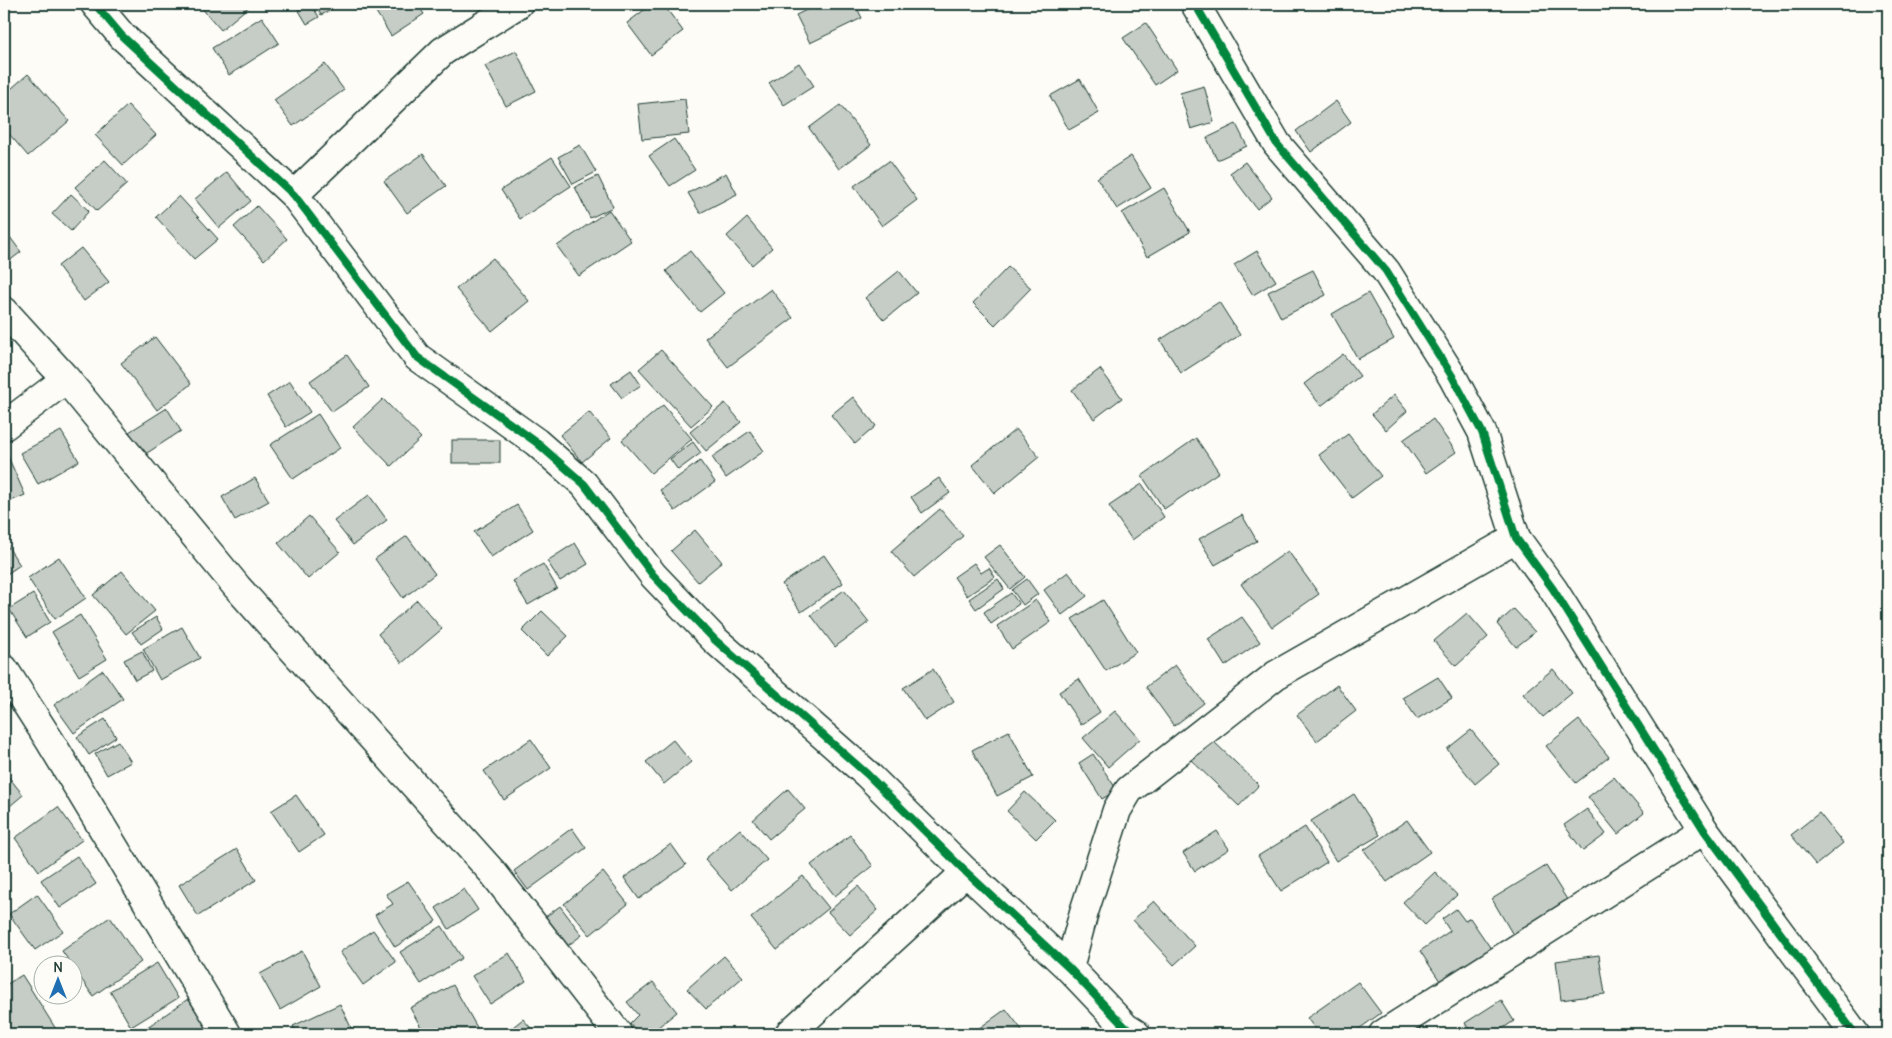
<svg xmlns="http://www.w3.org/2000/svg" width="1892" height="1038" font-family="Delius,sans-serif">
<rect width="100%" height="100%" fill="#fdfcf7"/>
<filter id="ink" filterUnits="userSpaceOnUse"><feTurbulence type="fractalNoise" baseFrequency=".02" numOctaves="2"/><feDisplacementMap in="SourceGraphic" scale="10" xChannelSelector="R" yChannelSelector="G"/><feConvolveMatrix kernelMatrix="1 2 1 2 8 2 1 2 1" color-interpolation-filters="sRGB"/></filter>
<g filter="url(#ink)">
<!-- building -->
<g fill="#c6cdc7" stroke="#1f3d34">
<polygon points="198,4 252,4 221,30"/>
<polygon points="306,4 311,4 319,17 307,24 298,9"/>
<polygon points="315,4 342,4 321,15"/>
<polygon points="371,4 417,4 424,14 391,36"/>
<polygon points="652,4 663,4 683,31 651,55 627,23"/>
<polygon points="819,4 855,4 862,18 810,43 796,15"/>
<polygon points="262,17 279,43 229,75 212,48"/>
<polygon points="1146,23 1177,70 1155,85 1123,38"/>
<polygon points="516,51 536,91 506,106 485,66"/>
<polygon points="799,63 814,86 784,105 769,83"/>
<polygon points="325,64 344,90 293,126 274,100"/>
<polygon points="28,74 69,121 28,156 4,128 4,95"/>
<polygon points="1080,79 1099,113 1069,130 1050,96"/>
<polygon points="1204,86 1214,122 1191,129 1180,93"/>
<polygon points="685,99 689,134 642,139 638,104"/>
<polygon points="1336,101 1351,122 1311,152 1296,131"/>
<polygon points="128,105 156,135 123,165 95,135"/>
<polygon points="840,105 871,145 839,169 809,128"/>
<polygon points="1236,124 1247,146 1217,160 1207,138"/>
<polygon points="674,139 695,170 670,186 649,156"/>
<polygon points="580,145 596,172 573,184 558,157"/>
<polygon points="423,154 446,186 407,213 384,181"/>
<polygon points="1131,156 1151,188 1117,209 1097,178"/>
<polygon points="552,157 571,186 520,219 501,190"/>
<polygon points="105,160 127,184 97,211 75,187"/>
<polygon points="889,161 917,200 882,226 854,186"/>
<polygon points="1245,162 1272,197 1257,209 1230,173"/>
<polygon points="227,172 251,201 219,228 195,199"/>
<polygon points="726,173 737,194 700,213 688,193"/>
<polygon points="598,176 613,207 590,218 575,187"/>
<polygon points="1164,188 1190,232 1147,257 1122,213"/>
<polygon points="71,194 89,211 71,231 52,214"/>
<polygon points="179,196 218,239 194,259 156,217"/>
<polygon points="257,206 287,239 264,260 234,227"/>
<polygon points="609,210 631,241 579,276 557,246"/>
<polygon points="747,218 772,248 752,265 727,236"/>
<polygon points="4,229 21,252 4,265"/>
<polygon points="81,248 109,282 84,301 58,266"/>
<polygon points="690,251 724,293 700,312 666,271"/>
<polygon points="1257,251 1276,281 1253,295 1234,265"/>
<polygon points="493,258 529,301 492,331 456,289"/>
<polygon points="1008,267 1031,288 995,325 973,303"/>
<polygon points="1313,270 1326,295 1281,318 1268,292"/>
<polygon points="899,271 917,293 884,320 865,298"/>
<polygon points="771,289 793,318 728,367 705,338"/>
<polygon points="1368,293 1394,339 1358,359 1332,314"/>
<polygon points="1219,302 1240,335 1181,373 1160,340"/>
<polygon points="155,337 191,384 157,410 121,363"/>
<polygon points="661,350 713,407 691,426 639,369"/>
<polygon points="1343,354 1360,376 1321,406 1304,384"/>
<polygon points="347,355 369,387 332,412 310,381"/>
<polygon points="1100,369 1122,398 1094,419 1072,390"/>
<polygon points="631,370 641,385 622,398 611,384"/>
<polygon points="290,381 310,412 286,427 267,396"/>
<polygon points="1394,395 1407,411 1386,430 1372,414"/>
<polygon points="853,397 876,426 855,444 831,415"/>
<polygon points="383,399 421,438 391,466 353,427"/>
<polygon points="725,403 741,422 706,451 690,432"/>
<polygon points="663,405 692,439 651,473 622,440"/>
<polygon points="167,408 181,431 144,455 129,432"/>
<polygon points="589,412 611,438 582,462 560,435"/>
<polygon points="318,414 340,448 293,479 270,445"/>
<polygon points="1433,419 1456,452 1426,473 1403,440"/>
<polygon points="1016,429 1039,457 995,493 972,465"/>
<polygon points="61,431 79,461 38,484 20,453"/>
<polygon points="750,431 764,451 726,478 712,457"/>
<polygon points="1348,434 1381,476 1352,498 1319,455"/>
<polygon points="1196,438 1219,472 1164,509 1142,476"/>
<rect x="452" y="440" width="48" height="23"/>
<polygon points="693,442 701,453 678,470 670,459"/>
<polygon points="6,452 25,495 4,504 4,453"/>
<polygon points="700,461 715,482 675,511 660,490"/>
<polygon points="255,478 269,501 235,520 222,497"/>
<polygon points="939,478 950,493 922,513 911,497"/>
<polygon points="1142,484 1164,517 1132,540 1109,506"/>
<polygon points="369,495 387,520 353,545 334,521"/>
<polygon points="517,505 533,530 491,557 474,532"/>
<polygon points="940,509 963,536 914,577 891,551"/>
<polygon points="1242,515 1257,541 1215,565 1199,539"/>
<polygon points="309,516 340,552 308,579 278,543"/>
<polygon points="695,530 722,562 698,582 671,551"/>
<polygon points="407,536 435,574 403,598 375,559"/>
<polygon points="4,541 20,565 4,576"/>
<polygon points="575,543 588,564 560,581 547,561"/>
<polygon points="1000,545 1025,577 1010,589 984,557"/>
<polygon points="1288,551 1319,594 1272,627 1241,584"/>
<polygon points="824,555 843,583 801,612 782,584"/>
<polygon points="59,557 86,598 55,619 28,578"/>
<polygon points="974,563 981,573 989,568 995,577 967,596 954,577"/>
<polygon points="543,564 557,588 528,605 513,581"/>
<polygon points="122,571 155,611 126,634 93,595"/>
<polygon points="1068,572 1087,596 1062,615 1044,590"/>
<polygon points="998,579 1004,589 976,609 969,599"/>
<polygon points="1027,579 1038,594 1023,605 1012,590"/>
<polygon points="844,590 869,622 835,647 811,615"/>
<polygon points="1011,593 1019,604 991,624 984,612"/>
<polygon points="33,594 50,622 27,637 9,609"/>
<polygon points="417,600 442,629 402,663 378,634"/>
<polygon points="1036,600 1051,622 1012,649 997,626"/>
<polygon points="1103,600 1136,652 1106,671 1072,619"/>
<polygon points="1514,609 1535,632 1516,647 1497,624"/>
<polygon points="542,611 568,636 547,656 522,631"/>
<polygon points="1467,613 1488,637 1456,666 1434,641"/>
<polygon points="80,615 107,659 79,676 52,632"/>
<polygon points="156,617 163,629 141,644 132,632"/>
<polygon points="1242,617 1260,642 1225,666 1208,639"/>
<polygon points="182,627 200,658 160,680 143,649"/>
<polygon points="142,651 152,671 135,680 124,660"/>
<polygon points="1175,665 1204,703 1174,726 1146,687"/>
<polygon points="933,669 954,702 925,721 903,688"/>
<polygon points="1553,669 1572,693 1543,717 1523,694"/>
<polygon points="103,670 123,699 74,733 54,705"/>
<polygon points="1438,677 1452,698 1417,719 1403,698"/>
<polygon points="1079,679 1100,712 1081,725 1059,692"/>
<polygon points="1337,685 1356,711 1317,741 1297,715"/>
<polygon points="1115,711 1140,739 1108,767 1083,738"/>
<polygon points="105,719 116,737 89,755 77,737"/>
<polygon points="1579,720 1609,757 1576,783 1546,746"/>
<polygon points="1471,730 1499,764 1475,784 1447,749"/>
<polygon points="1009,731 1033,777 997,796 972,750"/>
<polygon points="1210,738 1259,785 1239,806 1190,759"/>
<polygon points="531,739 551,768 504,800 484,771"/>
<polygon points="673,740 691,762 664,784 646,762"/>
<polygon points="118,741 131,762 107,775 95,754"/>
<polygon points="1093,754 1117,790 1102,799 1079,763"/>
<polygon points="4,771 23,795 4,811"/>
<polygon points="1614,777 1644,813 1618,834 1588,797"/>
<polygon points="788,789 805,809 769,839 753,820"/>
<polygon points="1025,792 1055,820 1036,839 1007,811"/>
<polygon points="1354,794 1380,835 1336,861 1311,821"/>
<polygon points="296,795 324,835 299,852 271,811"/>
<polygon points="58,807 82,840 39,871 15,838"/>
<polygon points="1587,809 1606,834 1583,851 1564,825"/>
<polygon points="1819,813 1843,843 1816,865 1791,835"/>
<polygon points="1407,820 1430,852 1387,882 1364,850"/>
<polygon points="1305,827 1327,862 1281,891 1258,856"/>
<polygon points="572,828 586,848 528,890 514,871"/>
<polygon points="740,829 767,860 732,890 705,859"/>
<polygon points="1217,831 1229,849 1195,871 1183,853"/>
<polygon points="850,835 873,866 835,896 811,865"/>
<polygon points="671,844 686,865 639,899 624,878"/>
<polygon points="237,849 256,880 198,916 179,885"/>
<polygon points="77,856 96,884 60,908 41,880"/>
<polygon points="1546,866 1571,906 1516,940 1492,899"/>
<polygon points="603,872 628,904 590,935 564,904"/>
<polygon points="1435,872 1457,895 1425,925 1403,902"/>
<polygon points="803,876 829,908 777,950 751,918"/>
<polygon points="408,881 436,921 395,947 375,915 393,904 386,894"/>
<polygon points="858,886 878,910 850,935 828,912"/>
<polygon points="464,889 478,910 449,929 436,908"/>
<polygon points="37,894 63,931 35,950 9,914"/>
<polygon points="1154,901 1195,946 1174,965 1133,920"/>
<polygon points="560,906 582,935 558,953 536,924"/>
<polygon points="1456,909 1465,921 1470,918 1496,956 1446,990 1420,951 1450,931 1442,919"/>
<polygon points="110,917 141,962 93,996 62,951"/>
<polygon points="442,926 462,958 421,984 400,952"/>
<polygon points="373,930 396,962 363,985 340,952"/>
<polygon points="302,951 321,986 280,1010 260,974"/>
<polygon points="509,953 526,981 490,1004 472,976"/>
<polygon points="1599,955 1605,994 1561,1000 1556,961"/>
<polygon points="724,956 743,977 706,1009 687,989"/>
<polygon points="157,963 178,998 131,1027 110,991"/>
<polygon points="22,975 59,1034 4,1034 4,986"/>
<polygon points="653,982 677,1012 652,1032 650,1030 644,1034 639,1034 630,1023 638,1015 627,1002"/>
<polygon points="1358,982 1381,1013 1352,1034 1319,1034 1307,1018"/>
<polygon points="453,985 479,1031 474,1034 425,1034 410,1008"/>
<polygon points="188,999 213,1034 137,1034"/>
<polygon points="1501,1000 1514,1021 1494,1034 1472,1034 1465,1023"/>
<polygon points="340,1004 354,1034 296,1034 293,1026"/>
<polygon points="1006,1009 1025,1034 971,1034"/>
<polygon points="523,1019 536,1034 504,1034"/>
</g>
<g fill="none" stroke-linecap="round" stroke-linejoin="round">
<!-- minor casing -->
<g stroke="#1f3d34" stroke-width="31">
<g id="minor">
<polyline points="95,4 122,36 294,195 417,357 536,442 584,484 653,575 715,640 867,774 966,872 1069,968 1125,1027 1136,1034"/>
<polyline points="1195,4 1277,144 1386,271 1452,376 1482,432 1516,538 1553,589 1704,830 1855,1034"/>
<polyline points="294,195 443,51 518,4"/>
<polyline points="4,311 66,379 237,587 494,874 618,1034"/>
<polyline points="4,426 66,379"/>
<polyline points="4,669 50,741 227,1034"/>
<polyline points="1069,968 1084,912 1117,810 1129,790 1276,675 1516,538"/>
<polyline points="789,1034 966,872"/>
<polyline points="1383,1034 1704,830"/>
</g>
</g>
<!-- minor -->
<use href="#minor" stroke="#fdfcf7" stroke-width="28"/>
<!-- cycleway casing -->
<g stroke="#fdfcf7" stroke-width="11">
<g id="cycleway">
<polyline points="95,4 122,36 294,195 417,357 536,442 584,484 653,575 715,640 867,774 966,872 1069,968 1125,1027 1136,1034"/>
<polyline points="1195,4 1277,144 1386,271 1452,376 1482,432 1516,538 1553,589 1704,830 1855,1034"/>
</g>
</g>
<!-- cycleway -->
<use href="#cycleway" stroke="#00873e" stroke-width="8"/>
</g>
</g>
<!-- margin -->
<rect width="1892" height="1038" fill="none" stroke="#fdfcf7" stroke-width="20"/>
<rect x="10" y="10" width="1872" height="1018" fill="none" stroke="#1f3d34" stroke-width="2" filter="url(#ink)"/>
<!-- north arrow -->
<g transform="translate(58 980)"><circle r="24" fill="#fdfcf7" stroke="#a4b0a9"/>
<path d="M0-4L9 19L0 12L-9 19Z" fill="#1f6fb2"/>
<text y="-8" font-size="14" font-weight="bold" text-anchor="middle" fill="#1f3d34">N</text>
</g>
</svg>
